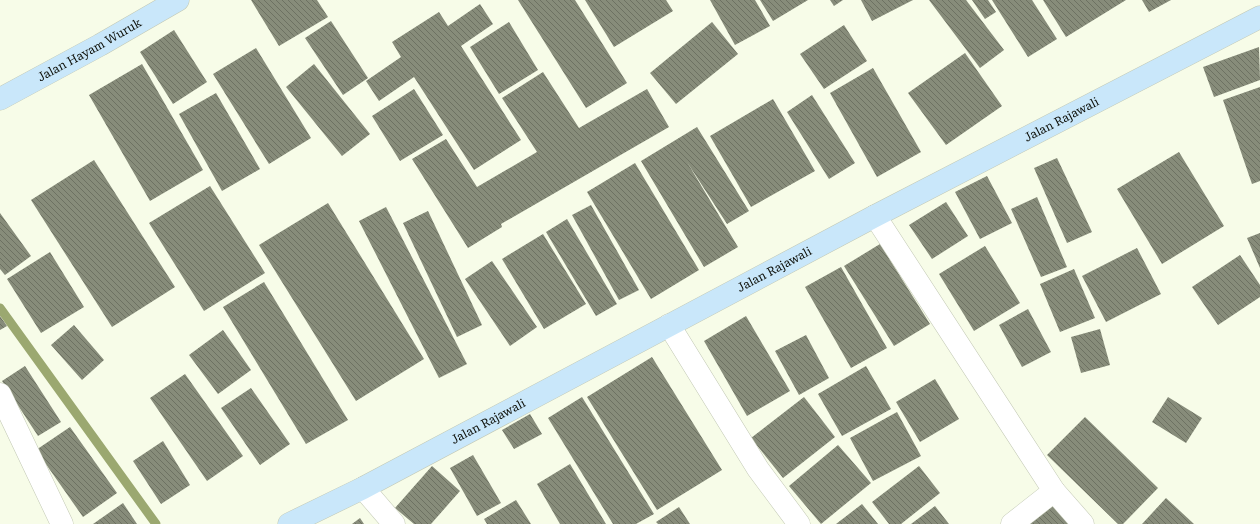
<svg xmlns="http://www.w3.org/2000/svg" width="1260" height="524" font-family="'Roboto Serif',serif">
<defs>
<pattern id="building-back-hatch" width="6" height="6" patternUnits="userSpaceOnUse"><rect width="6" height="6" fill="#878c7a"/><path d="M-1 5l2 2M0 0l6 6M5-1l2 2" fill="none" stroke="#6d7162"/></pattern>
</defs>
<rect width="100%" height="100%" fill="#f7fce8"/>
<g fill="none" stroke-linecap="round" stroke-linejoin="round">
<!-- stream -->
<polyline stroke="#9ba870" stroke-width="9" points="0,308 156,524"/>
</g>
<!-- building -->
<g fill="url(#building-back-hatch)">
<polygon points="251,0 317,0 328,17 279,46"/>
<polygon points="518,0 575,0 627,83 586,108"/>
<polygon points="585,0 666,0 673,11 614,47"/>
<polygon points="710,0 755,0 770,26 735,45"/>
<polygon points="760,0 808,0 773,21"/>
<polygon points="830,0 843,0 834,6"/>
<polygon points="861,0 913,0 872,21"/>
<polygon points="929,0 966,0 1004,50 980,68"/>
<polygon points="972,0 988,0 996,12 985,19"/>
<polygon points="992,0 1032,0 1057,39 1028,57"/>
<polygon points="1043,0 1126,0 1066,37"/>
<polygon points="1142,0 1171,0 1149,12"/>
<polygon points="480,4 493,24 461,46 521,140 474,170 414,77 379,101 366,81 401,57 392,42 439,12 448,26"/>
<polygon points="331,21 368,78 343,95 305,38"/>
<polygon points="509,22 538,70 499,94 470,47"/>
<polygon points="712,22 738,54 676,104 650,73"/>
<polygon points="844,25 867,61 824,89 800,54"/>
<polygon points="174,30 207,82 173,104 140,52"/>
<polygon points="1259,47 1260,80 1214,97 1203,67"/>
<polygon points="256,48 311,138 269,164 213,74"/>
<polygon points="965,53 1002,106 946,145 908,93"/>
<polygon points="142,64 203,170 150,201 89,95"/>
<polygon points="314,64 370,134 342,156 286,87"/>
<polygon points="873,68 921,152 877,177 830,93"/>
<polygon points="543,72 579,128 647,89 669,127 501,224 502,227 468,248 412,159 446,139 477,187 537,152 502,98"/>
<polygon points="1260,87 1260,181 1252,184 1223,100"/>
<polygon points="414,89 443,135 400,161 372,116"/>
<polygon points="216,93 260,169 222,191 179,114"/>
<polygon points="812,95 855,163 829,179 787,112"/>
<polygon points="773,99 815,171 751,207 710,136"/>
<polygon points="697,127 749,211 727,224 687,162 738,247 704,267 641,161"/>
<polygon points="1179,152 1224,226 1162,264 1117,189"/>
<polygon points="1057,158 1092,232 1067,243 1034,168"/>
<polygon points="94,160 175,287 112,327 31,200"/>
<polygon points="635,163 699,270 651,299 587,192"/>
<polygon points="987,176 1012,223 980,239 955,192"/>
<polygon points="210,186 265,273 204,311 149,223"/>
<polygon points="1037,197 1067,267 1041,277 1011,209"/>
<polygon points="946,202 968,236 932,259 909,225"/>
<polygon points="328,203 424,359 356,401 259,245"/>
<polygon points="591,205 639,290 619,300 572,215"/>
<polygon points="386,207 467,364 439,378 359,221"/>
<polygon points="428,211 482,325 457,337 403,223"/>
<polygon points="0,213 31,256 5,275 0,269"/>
<polygon points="567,219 617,304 596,316 546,232"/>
<polygon points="1260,233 1260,268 1247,238"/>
<polygon points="543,234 586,304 544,329 502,259"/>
<polygon points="880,244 930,324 894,346 844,266"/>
<polygon points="985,246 1020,303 974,331 939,274"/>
<polygon points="1137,248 1161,294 1106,322 1082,276"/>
<polygon points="50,252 84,307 41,333 7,279"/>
<polygon points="1240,255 1260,285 1260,297 1218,325 1192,287"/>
<polygon points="492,261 537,327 510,346 465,279"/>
<polygon points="841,267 887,348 851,368 805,287"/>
<polygon points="1074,269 1095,318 1060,332 1040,284"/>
<polygon points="264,282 348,420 306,444 223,307"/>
<polygon points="1028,309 1051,352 1022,367 999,325"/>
<polygon points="0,316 7,326 0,330"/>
<polygon points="746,316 790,391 747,416 704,341"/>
<polygon points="74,325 104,360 82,380 51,345"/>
<polygon points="1100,329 1110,365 1081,373 1071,337"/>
<polygon points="223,330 251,370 218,394 189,355"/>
<polygon points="806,335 829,378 799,395 775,351"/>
<polygon points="652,357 722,470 657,510 587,397"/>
<polygon points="25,366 61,422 38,436 2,381"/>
<polygon points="866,366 891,409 842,436 818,394"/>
<polygon points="185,374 243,456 207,481 150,398"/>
<polygon points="935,379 959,419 920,442 896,402"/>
<polygon points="251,388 290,444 260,465 221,408"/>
<polygon points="582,397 654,514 636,524 613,524 548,418"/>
<polygon points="804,397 835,437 783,478 751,438"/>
<polygon points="1168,397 1202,418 1186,443 1152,422"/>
<polygon points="897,412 921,456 873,481 850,438"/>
<polygon points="530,414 542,434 514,449 502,430"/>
<polygon points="1085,417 1158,488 1123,524 1118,524 1047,455"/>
<polygon points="70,427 117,493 83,517 36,450"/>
<polygon points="163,441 190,485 161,504 133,461"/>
<polygon points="838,445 871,483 821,524 789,486"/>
<polygon points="473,455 501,503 477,516 450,468"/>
<polygon points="570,464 606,524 560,524 537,484"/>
<polygon points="432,466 460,491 431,524 414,524 395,508"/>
<polygon points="919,466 940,493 901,524 889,524 872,502"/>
<polygon points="1166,498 1194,524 1142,524"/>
<polygon points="516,500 531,524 487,524 484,519"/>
<polygon points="1052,502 1072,524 1028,524"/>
<polygon points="123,503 137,524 93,524"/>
<polygon points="862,504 878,524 836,524"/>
<polygon points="935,506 949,524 911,524"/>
<polygon points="679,507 690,524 658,524 656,522"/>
<polygon points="360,518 364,524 352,524"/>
</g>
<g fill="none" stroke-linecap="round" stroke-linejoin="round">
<!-- street casing -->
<g stroke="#c2c8b4" stroke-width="23">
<g id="street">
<polyline points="875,216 1054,491 1012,524"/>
<polyline points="669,325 758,469 799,524"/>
<polyline points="0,394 62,524"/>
<polyline points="363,488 394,524"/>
<polyline points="1054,491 1083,524"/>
</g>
</g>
<!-- secondary casing -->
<g stroke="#c2c8b4" stroke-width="23">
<g id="secondary">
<path id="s1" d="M0,99L100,45L178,0"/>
<path id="s2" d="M289,524L363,488L875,216L1260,17"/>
</g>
</g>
<!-- street -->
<use href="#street" stroke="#fff" stroke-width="22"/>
<!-- secondary -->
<use href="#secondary" stroke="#c9e7fa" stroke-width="22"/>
</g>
<g text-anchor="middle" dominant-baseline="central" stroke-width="4" stroke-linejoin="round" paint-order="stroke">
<!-- street labels -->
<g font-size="12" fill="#0b0d06" stroke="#f7fce8">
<text stroke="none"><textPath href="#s1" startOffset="102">Jalan Hayam Wuruk</textPath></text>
<text stroke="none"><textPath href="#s2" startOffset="872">Jalan Rajawali</textPath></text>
<text stroke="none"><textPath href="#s2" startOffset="548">Jalan Rajawali</textPath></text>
<text stroke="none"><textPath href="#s2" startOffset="224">Jalan Rajawali</textPath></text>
</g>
</g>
</svg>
